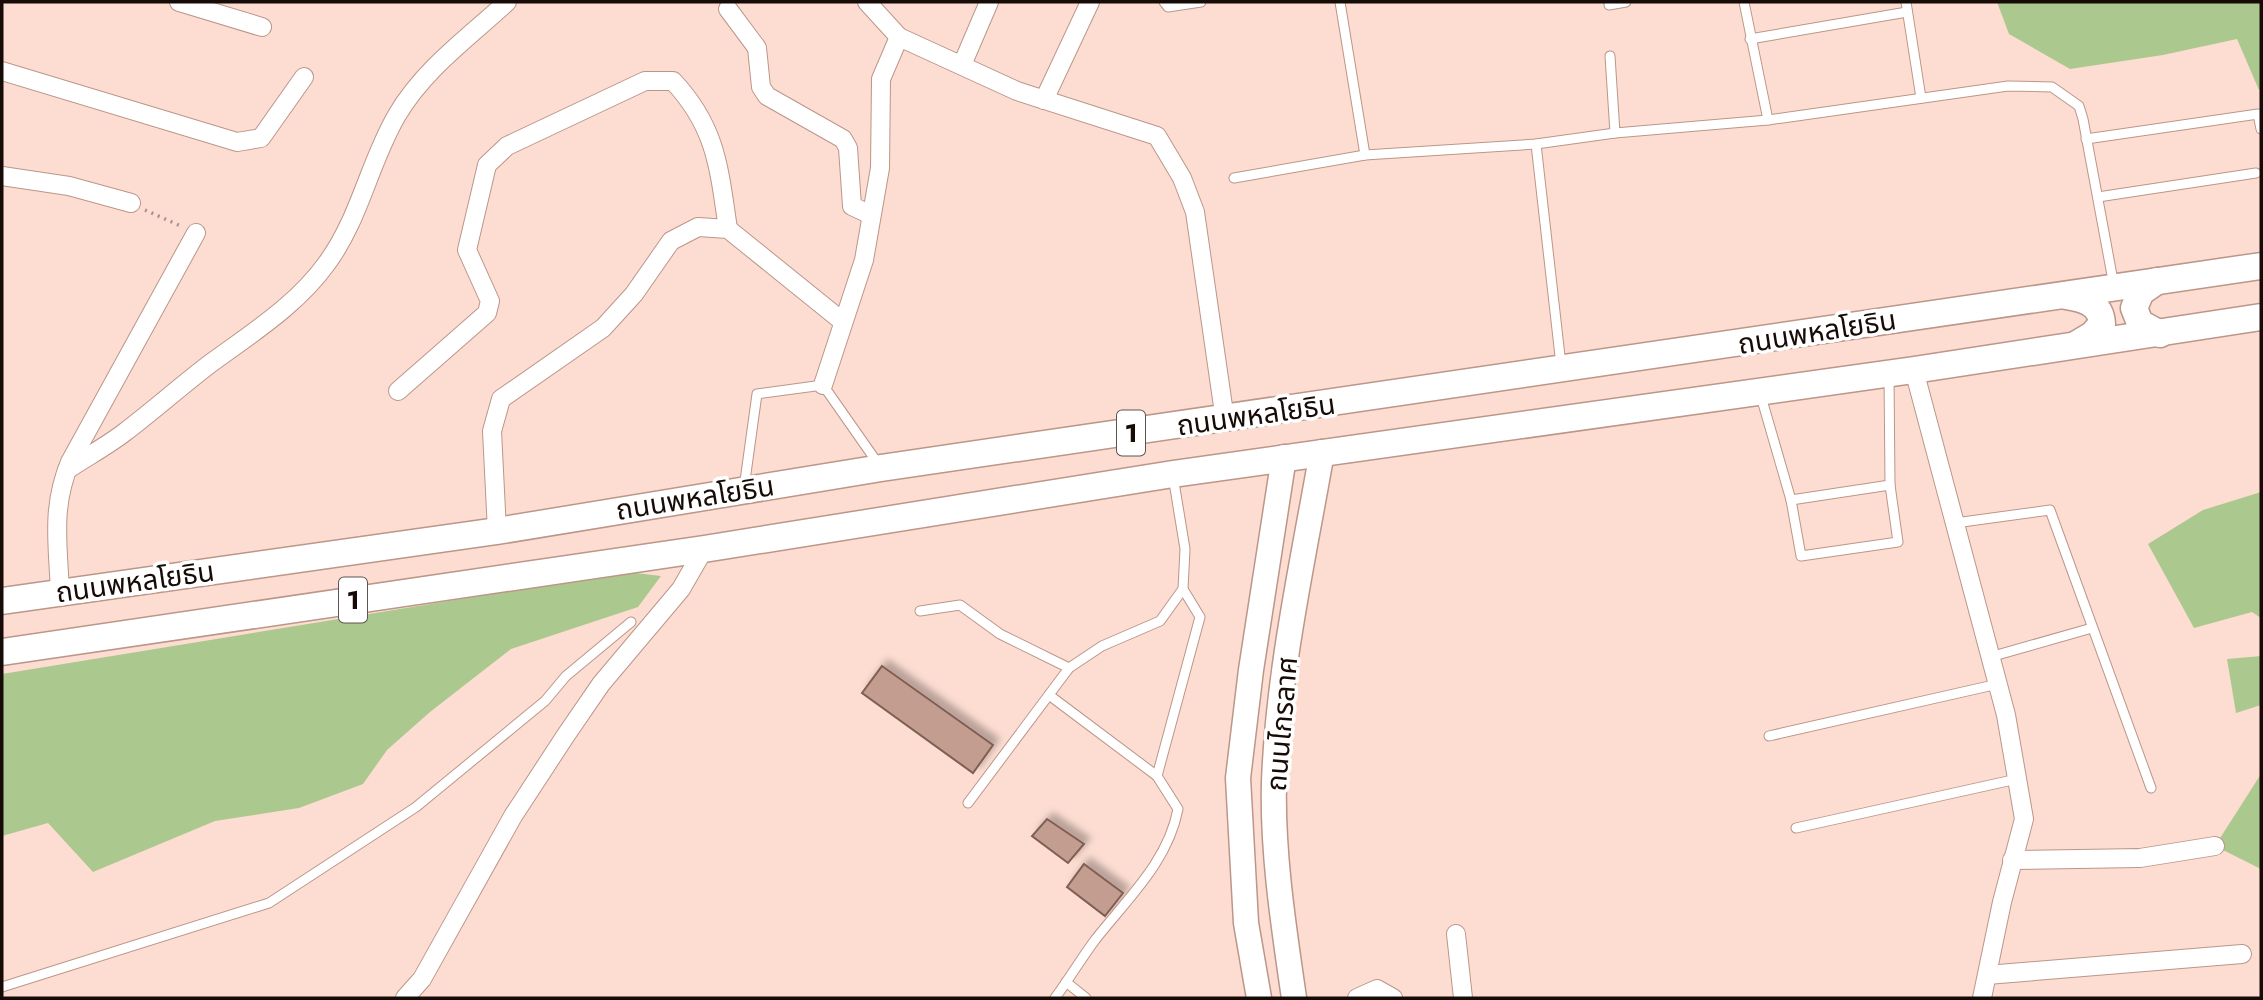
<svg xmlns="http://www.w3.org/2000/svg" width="2263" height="1000" font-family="Jost,'Noto Sans Thai',sans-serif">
<defs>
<filter id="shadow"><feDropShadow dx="6" dy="-6" stdDeviation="3.5" flood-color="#0004"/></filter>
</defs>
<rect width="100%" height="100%" fill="#fdddd2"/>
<!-- green -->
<g fill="#abc98e">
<polygon points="1997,2 2261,2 2261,88 2259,90 2237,39 2163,55 2070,69 2009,34"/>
<polygon points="2261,492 2261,618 2252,612 2194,628 2148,544 2203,510"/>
<polygon points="627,572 661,576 638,607 511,649 430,712 387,750 363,784 299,808 215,821 93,872 48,823 2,836 2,674"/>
<polygon points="2261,656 2261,705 2236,713 2227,659"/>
<polygon points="2261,774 2261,869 2215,846"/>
</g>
<!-- building -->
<g fill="#c29d90" stroke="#805e52" stroke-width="2" filter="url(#shadow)">
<polygon points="882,666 993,745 973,773 862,693"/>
<polygon points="1047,819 1084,844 1068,863 1032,836"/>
<polygon points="1084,864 1123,893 1105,916 1067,887"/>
</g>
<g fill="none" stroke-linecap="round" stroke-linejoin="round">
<!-- service casing -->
<g stroke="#bb9689" stroke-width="11">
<g id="service">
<polyline points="1164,2 1168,7 1201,2"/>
<polyline points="1340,2 1365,155"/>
<polyline points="1744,2 1768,120"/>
<polyline points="1906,2 1921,98"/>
<polyline points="1609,5 1626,2"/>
<polyline points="1750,39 1907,12"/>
<polyline points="1610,56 1615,133"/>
<polyline points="2086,139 2258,114 2261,129"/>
<polyline points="1536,144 1561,365"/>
<polyline points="1234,178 1365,155 1536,144 1615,133 1768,120 2008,86 2052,87 2079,106 2083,119 2114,286"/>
<polyline points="2098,197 2256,173"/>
<polyline points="1760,393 1791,500 1890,485 1889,375"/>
<polyline points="744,488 757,394 823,385 879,465"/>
<polyline points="1791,500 1801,556 1898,542 1890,485"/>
<polyline points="1955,523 2050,510 2151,788"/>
<polyline points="920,611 960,605 1000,634 1069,668"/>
<polyline points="1990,657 2092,628"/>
<polyline points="1049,695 1157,776"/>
<polyline points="1769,736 1998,684"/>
<polyline points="968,803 1069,668 1102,646 1160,621 1183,589 1185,549 1173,476"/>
<polyline points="1796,828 2017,779"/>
<polyline points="1066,982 1086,998"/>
<polyline points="2,987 269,903 416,807 545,701 566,676 631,622"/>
<path d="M1055,998C1069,979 1081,959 1095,940C1127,899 1168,862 1178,809L1157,776L1200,617L1183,589"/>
</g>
</g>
<!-- minor casing -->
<g stroke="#bb9689" stroke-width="20">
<g id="minor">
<polyline points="179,2 262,27"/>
<polyline points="867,2 899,37 1017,91 1157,136 1182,178 1195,212 1225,420"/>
<polyline points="728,9 757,48 761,87 767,96 843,139 848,148 852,206 871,215"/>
<polyline points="962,65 989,2"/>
<polyline points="2,71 237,142 261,138 304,77"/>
<polyline points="1044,100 1090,2"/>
<polyline points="2,176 69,186 131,203"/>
<polyline points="1914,370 2006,715 2024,819 2002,902 1982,998"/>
<polyline points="823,385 864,260 880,168 881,79 899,37"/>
<path d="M398,391L487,313L490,301L467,250L487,165L507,146L645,81H673C717,128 719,169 728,229"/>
<path d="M67,470C86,457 107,446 125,432C154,410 182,385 211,363C252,333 297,305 327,263C360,218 369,163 397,115C424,69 469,37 507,2"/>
<polyline points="497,531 492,431 501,399 603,328 634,294 671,241 698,227 728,229 842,321"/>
<path d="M60,592C58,544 51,508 70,462L196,233"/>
<polyline points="2012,860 2140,858 2215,846"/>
<polyline points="1456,934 1463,998"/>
<polyline points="1987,975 2242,954"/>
<polyline points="405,998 422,979 513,816 566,735 601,684 681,589 704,549"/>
<polyline points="1357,998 1377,989 1393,998"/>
</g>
</g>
<!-- secondary casing -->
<g stroke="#bb9689" stroke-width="27">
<g id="secondary">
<polyline points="1259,998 1246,923 1238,778 1251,670 1284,457"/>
<path d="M1294,998C1284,929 1272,853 1274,782C1278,671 1303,561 1322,452"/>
</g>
</g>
<!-- primary casing -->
<g stroke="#bb9689" stroke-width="29">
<g id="primary">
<polyline points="2157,281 2141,292 2134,308 2140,323 2160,334"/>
<path d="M2066,296C2084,299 2101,303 2102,324L2092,335L2077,344"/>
<polyline points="2,601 497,531 881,468 2261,266"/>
<polyline points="2,652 704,549 1173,474 1914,370 2261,317"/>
</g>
</g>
<!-- path -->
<polyline stroke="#aa9189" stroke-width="3.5" stroke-dasharray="2 5" stroke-linecap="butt" points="145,210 183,227"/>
<!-- service -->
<use href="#service" stroke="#fff" stroke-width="9"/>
<!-- minor -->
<use href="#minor" stroke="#fff" stroke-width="18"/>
<!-- secondary -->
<use href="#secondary" stroke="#fff" stroke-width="24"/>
<!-- primary -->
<use href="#primary" stroke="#fff" stroke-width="26"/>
</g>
<g text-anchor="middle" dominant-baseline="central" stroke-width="7" stroke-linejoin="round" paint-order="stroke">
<!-- shield labels -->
<g fill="#fff" stroke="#5d5451" stroke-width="2">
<rect x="1117" y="410.5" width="28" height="45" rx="5"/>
<rect x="339" y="577.5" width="28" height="45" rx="5"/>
</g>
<g font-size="26" font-weight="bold" fill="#170b07">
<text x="1131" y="433">1</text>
<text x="353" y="600">1</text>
</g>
<!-- street labels -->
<g font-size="28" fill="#170b07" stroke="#fff">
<text transform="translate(1817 332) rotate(-9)">ถนนพหลโยธิน</text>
<text transform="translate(1256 415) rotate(-8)">ถนนพหลโยธิน</text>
<text transform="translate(695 498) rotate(-9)">ถนนพหลโยธิน</text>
<text transform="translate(135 582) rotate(-8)">ถนนพหลโยธิน</text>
<text transform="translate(1282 724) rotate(-85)">ถนนไกรลาศ</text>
</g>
</g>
<!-- border -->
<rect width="2263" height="1000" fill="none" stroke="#170b07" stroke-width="7"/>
</svg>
